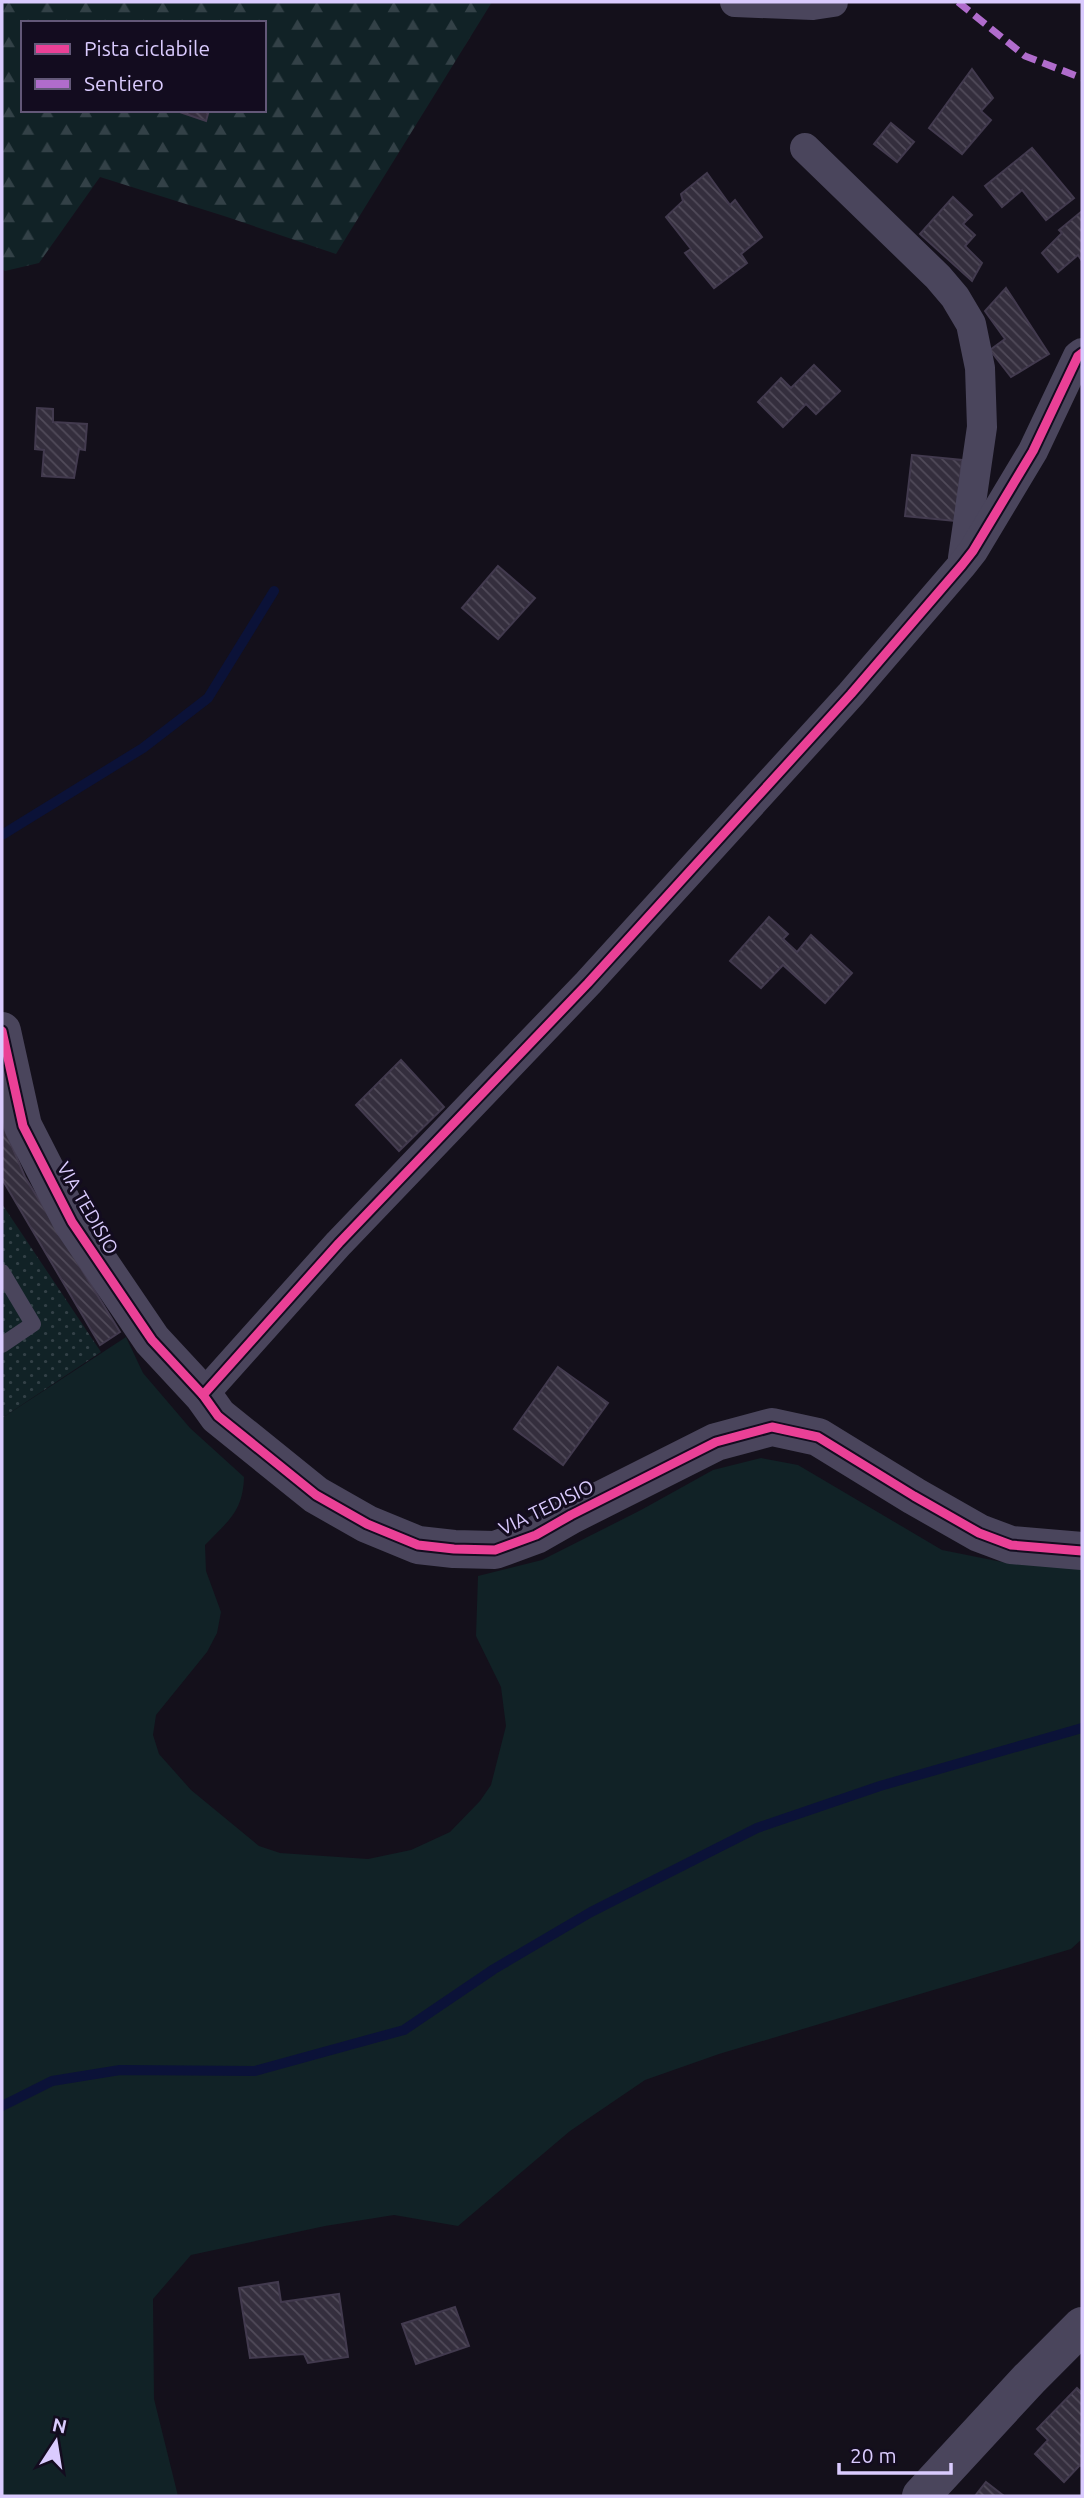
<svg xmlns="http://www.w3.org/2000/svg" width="1084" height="2498" font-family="Ubuntu,sans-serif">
<defs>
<pattern id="forest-firs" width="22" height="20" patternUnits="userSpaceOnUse" patternTransform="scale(1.75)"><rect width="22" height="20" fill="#112226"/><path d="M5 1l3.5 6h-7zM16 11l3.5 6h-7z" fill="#334147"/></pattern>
<pattern id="park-dots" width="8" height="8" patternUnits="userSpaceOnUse" patternTransform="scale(1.75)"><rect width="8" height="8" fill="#112226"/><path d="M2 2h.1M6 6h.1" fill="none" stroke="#334147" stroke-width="1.8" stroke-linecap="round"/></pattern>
<pattern id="building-back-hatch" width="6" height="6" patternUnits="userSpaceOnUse" patternTransform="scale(1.75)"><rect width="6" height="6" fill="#342e3d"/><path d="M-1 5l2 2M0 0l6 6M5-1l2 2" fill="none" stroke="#514b5a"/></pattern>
</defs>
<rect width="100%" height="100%" fill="#14101b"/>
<!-- grass -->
<path fill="#112226" d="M126,1337L143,1373L190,1428L244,1477C243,1512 228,1521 205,1545L206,1571L221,1612L217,1633L207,1652L156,1715L153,1735L159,1754L191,1790L259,1846L280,1853L368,1859L411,1850L450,1832L480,1801L491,1785L506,1726L501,1687L476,1636L478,1576L542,1560L641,1510L713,1470L761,1458L798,1465L942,1550L1007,1563L1082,1564V1939L1071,1949L719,2054L645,2080L570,2131L458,2226L394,2215L325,2226L191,2255L153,2299L154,2399L178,2496H2V1418Z"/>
<!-- forest -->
<path fill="url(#forest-firs)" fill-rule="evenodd" d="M2,2H492L336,254L224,216L100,177L39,263L5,271L2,269ZM23,23H264V110H23Z"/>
<!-- park -->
<polygon fill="url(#park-dots)" points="2,1204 101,1352 2,1418"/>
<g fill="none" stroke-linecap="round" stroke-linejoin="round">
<!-- stream -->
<g stroke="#0b1238" stroke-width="10">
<polyline points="2,835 143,748 208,698 274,591"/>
<polyline points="2,2106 52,2081 120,2070 255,2071 404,2030 494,1969 591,1912 757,1828 880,1786 1082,1728"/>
</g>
</g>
<!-- building -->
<g fill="url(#building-back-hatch)" stroke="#423a4e" stroke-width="2">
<polygon points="972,69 993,98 981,111 991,120 962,154 929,128"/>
<polygon points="174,110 209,110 206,121"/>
<polygon points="891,123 914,142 897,162 874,144"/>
<polygon points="1032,148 1074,198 1046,220 1022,190 1002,207 985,186"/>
<polygon points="707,173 730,205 735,200 762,237 741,254 747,263 714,288 685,253 691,249 666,217 683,201 681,194"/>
<polygon points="953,197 972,215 963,224 975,235 965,246 982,263 972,281 920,234"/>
<polygon points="1082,211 1082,261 1078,255 1058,272 1042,253 1062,233 1059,230"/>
<polygon points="1006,288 1049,354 1011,377 990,350 1005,339 985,311"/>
<polygon points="814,365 840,391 816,414 806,404 783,427 758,402 781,378 791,388"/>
<polygon points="37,408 53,409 53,422 87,424 85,450 79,449 74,478 42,476 44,450 35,449"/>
<polygon points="912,455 962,460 955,521 905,516"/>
<polygon points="498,566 535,598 498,639 462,608"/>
<polygon points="769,917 788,934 783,939 797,952 811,935 852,973 825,1003 783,965 761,988 730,961"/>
<polygon points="401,1060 444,1107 399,1151 356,1105"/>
<polygon points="2,1123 25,1177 120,1332 100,1345 2,1179"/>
<polygon points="558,1367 608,1403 563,1465 514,1429"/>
<polygon points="278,2282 281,2302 339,2294 348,2357 308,2363 304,2354 250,2358 239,2288"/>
<polygon points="455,2307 469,2346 416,2364 402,2324"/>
<polygon points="1077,2388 1082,2393 1082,2467 1080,2465 1064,2482 1035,2454 1048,2440 1037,2429"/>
<polygon points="986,2482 1004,2496 975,2496"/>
</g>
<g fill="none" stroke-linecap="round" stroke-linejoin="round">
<!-- service -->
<polyline stroke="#4a455c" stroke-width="16" points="2,1272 33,1324 2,1345"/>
<!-- minor -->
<g stroke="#4a455c" stroke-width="30">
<polyline points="735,2 813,5 833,2"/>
<polyline points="805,148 938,277 955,297 971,324 980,368 982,427 963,558"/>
<polyline points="203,1395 339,1243 588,983 851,694 962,565 973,551 1033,451 1078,356 1082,353"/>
</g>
<!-- tertiary -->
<g stroke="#4a455c" stroke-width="38">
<polyline points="2,1031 23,1126 72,1222 152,1340 203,1395 218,1416 316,1495 367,1524 418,1545 454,1549 495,1550 536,1535 571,1515 716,1442 772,1427 818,1437 914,1496 979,1533 1011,1545 1082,1551"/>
<polyline points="921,2496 1029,2379 1082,2326"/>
</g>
<!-- quiet -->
<polyline stroke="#b06ccc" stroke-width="7" stroke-dasharray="14 7" stroke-linecap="butt" points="958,2 1025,56 1082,78"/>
<!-- cycleway casing -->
<g stroke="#130c1f" stroke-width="13">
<g id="cycleway">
<polyline points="2,1031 23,1126 72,1222 152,1340 203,1395 218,1416 316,1495 367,1524 418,1545 454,1549 495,1550 536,1535 571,1515 716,1442 772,1427 818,1437 914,1496 979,1533 1011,1545 1082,1551"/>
<polyline points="203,1395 339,1243 588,983 851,694 962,565 973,551 1033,451 1078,356 1082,353"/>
</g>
</g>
<!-- cycleway -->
<use href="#cycleway" stroke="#ea4096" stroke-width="9"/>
</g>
<g text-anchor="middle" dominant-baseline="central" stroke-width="6" stroke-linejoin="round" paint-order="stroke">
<!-- street labels -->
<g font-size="19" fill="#dacbfe" stroke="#130c1f">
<text transform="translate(88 1208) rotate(60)">VIA TEDISIO</text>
<text transform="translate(546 1507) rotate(-26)">VIA TEDISIO</text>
</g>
</g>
<!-- border -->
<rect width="1084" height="2498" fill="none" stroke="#dacbfe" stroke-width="7"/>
<!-- legend -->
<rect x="21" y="21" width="245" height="91" fill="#130c1f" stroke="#635878" stroke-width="2"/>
<rect x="35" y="44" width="35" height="10" fill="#ea4096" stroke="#635878" stroke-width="2"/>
<text x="84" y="56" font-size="21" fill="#dacbfe">Pista ciclabile</text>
<rect x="35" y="79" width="35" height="10" fill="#b06ccc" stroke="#635878" stroke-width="2"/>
<text x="84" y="91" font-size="21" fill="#dacbfe">Sentiero</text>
<!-- north arrow -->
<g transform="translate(56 2442) rotate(12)" stroke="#130c1f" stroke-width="5" paint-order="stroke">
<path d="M0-5L12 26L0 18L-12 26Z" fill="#dacbfe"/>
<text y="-10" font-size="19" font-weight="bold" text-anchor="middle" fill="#dacbfe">N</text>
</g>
<!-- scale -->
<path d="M839 2463v10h112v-10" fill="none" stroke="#dacbfe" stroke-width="3.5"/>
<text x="850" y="2463" font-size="21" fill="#dacbfe" stroke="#130c1f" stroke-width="5" paint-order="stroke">20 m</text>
</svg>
